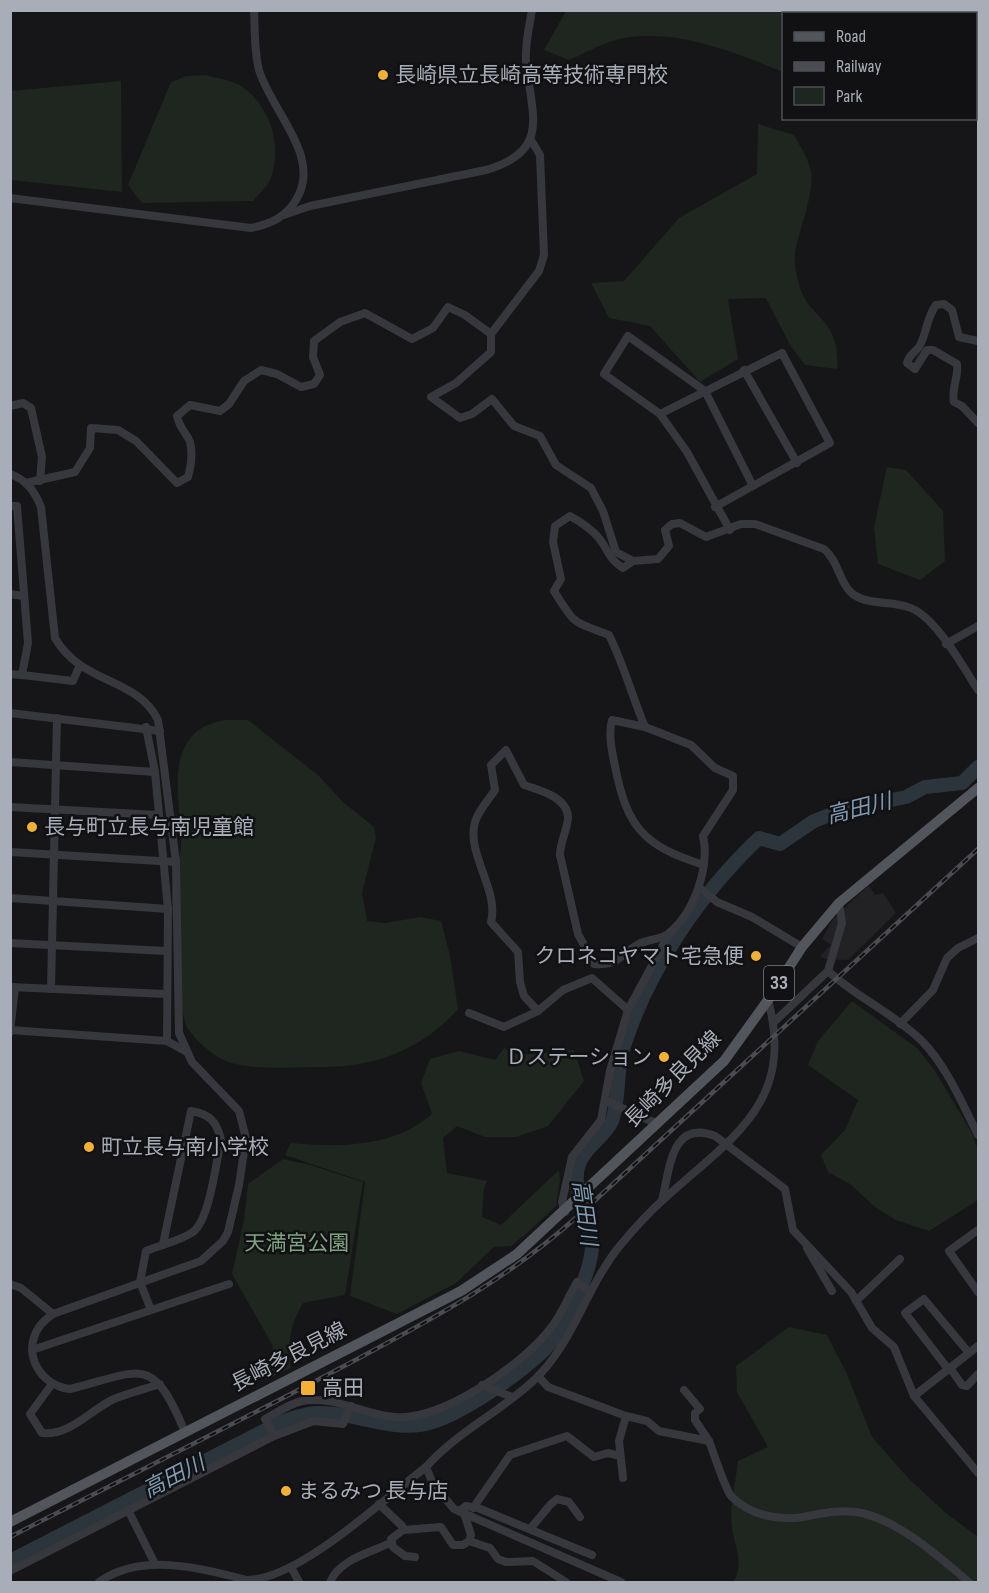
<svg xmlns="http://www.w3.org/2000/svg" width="989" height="1593" font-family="'Sofia Sans Condensed','Noto Sans JP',sans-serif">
<rect width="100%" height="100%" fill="#161618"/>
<!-- built -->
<polygon fill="#222225" points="869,885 875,895 883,893 896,913 848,960 825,959 820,956 831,945 822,939 833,919"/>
<!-- green -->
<g fill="#1e261f">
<path d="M811,11L817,13L784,14L783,72C735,52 677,29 624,38C606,41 586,53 569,60L544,50L566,11Z"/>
<path d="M205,75C217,78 234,80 244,88C271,108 283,148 270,180C267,187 258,195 253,201L142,203L128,185L171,82L187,76Z"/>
<polygon points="121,81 122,192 11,180 11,91"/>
<path d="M758,124L794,135C799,145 807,156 810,168C817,189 798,231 795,253C794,261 796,272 798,280C805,319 842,316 837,369L805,365L790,345L766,298L728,299L738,359L700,382L650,326L609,318L591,283L624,281L679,218L757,174Z"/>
<polygon points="887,467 906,470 943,511 945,561 920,580 878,564 874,527"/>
<path d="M226,720H248L319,776L343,802L374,827L376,838L362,893L367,921L385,923L421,917L441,921L450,956L458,1009C422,1050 373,1068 320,1067C293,1067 240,1072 218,1057C207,1050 195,1039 188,1029C178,1014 171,910 172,889C173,874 181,860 181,845C182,812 167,763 193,735C201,726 214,722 226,720Z"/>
<polygon points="852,1001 918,1049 935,1071 973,1135 978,1150 978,1200 929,1231 896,1220 875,1207 850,1184 828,1172 821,1155 845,1130 858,1100 808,1065 818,1041"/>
<path d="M504,1048L519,1055L574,1050L584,1081L548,1126L516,1137H485L457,1126L443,1138L447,1173L487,1181L484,1188L482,1217L501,1225L559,1170L560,1180L556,1206L527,1233L511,1246L494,1247L456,1283L397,1314L350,1296L365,1182L285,1155L291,1143C340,1147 393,1148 432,1114L421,1083L430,1059L459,1051L495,1060Z"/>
<path d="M283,1159L310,1165L363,1182L345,1295L303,1303C289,1328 288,1340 291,1368L265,1380L273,1346L232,1274L244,1220L248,1184Z"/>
<path d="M789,1327L827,1335L846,1372L872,1437L909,1479L946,1513L978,1537V1582H733C745,1566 734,1545 732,1527C729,1507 736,1481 738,1461L768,1447L737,1392L736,1366Z"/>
</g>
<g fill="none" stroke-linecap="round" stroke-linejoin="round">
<!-- river -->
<path stroke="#2c353c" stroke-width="14" d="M10,1561L281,1422C292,1418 304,1414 316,1413C357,1411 395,1436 436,1421C469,1409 532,1367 554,1339C569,1319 593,1268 592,1243C590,1217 570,1190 579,1164C585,1147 605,1137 612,1121C620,1099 616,1072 623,1049C648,970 699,895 759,838L780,844L814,821L842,810L906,797L925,787L962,783L978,767"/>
<!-- highway-tunnel -->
<g stroke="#333438" stroke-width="12" stroke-dasharray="12 6" stroke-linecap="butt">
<polyline points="878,10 883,14"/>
<polyline points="893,10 898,14"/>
</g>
<!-- minor -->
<g stroke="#37383d" stroke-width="8">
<polyline points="531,140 540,155 544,255 539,271 491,334 491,352 456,383 431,397 460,418 472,414 492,399 514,426 540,436 556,465 591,488 603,511 616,552 633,561"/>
<path d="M10,198L251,228C270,224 285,218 296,200C323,157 271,111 259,70C254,51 255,30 254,10"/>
<path d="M284,215L310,206L486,170C552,151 531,114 526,61C525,44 529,27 532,10"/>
<path d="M978,341L959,337L952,310L944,304L936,305C926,318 927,334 919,347C914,353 909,355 907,363L915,369L927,350H933L957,364C959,377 951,388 954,402L962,406L978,423"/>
<polyline points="744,370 797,463"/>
<polyline points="10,406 23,403 31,408 42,457 40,481"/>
<polyline points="660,414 782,353 830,443 715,507"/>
<path d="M10,474C27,480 35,492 41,507L55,638C82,685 137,677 158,720L176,862L179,1033L192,1062L239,1111L246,1138L239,1185L228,1232L223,1241L201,1261L53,1314C48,1318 42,1322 39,1327C21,1354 41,1386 70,1389C142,1371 152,1353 185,1432"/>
<path d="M26,483L75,472L90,448L91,428L118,430L136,441L177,483L188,477C191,466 193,453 190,442C187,433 180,430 177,416L190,405L220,411L229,404L244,381L261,370L277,374L301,387L314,384L320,375L313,357L314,341L340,322L365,313L412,339L433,328L448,307L465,315L491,334"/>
<polyline points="10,506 17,506 28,643 22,675 10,674"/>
<polyline points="730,530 687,452 660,414 604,374 628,336 705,391 753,486"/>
<polyline points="10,594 23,596"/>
<polyline points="946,644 978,626"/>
<polyline points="22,675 73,681 79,667"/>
<polyline points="10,713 160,731"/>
<polyline points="146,727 155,772 168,909 167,1041"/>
<path d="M645,727C632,696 624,665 609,635C572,621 576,626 554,591L561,579L553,542L555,526L570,516C581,522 590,528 598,537C608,549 609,560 623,568L633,561L658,559L669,546L665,530L672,524L680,523L706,537L741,524H755L824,549C839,561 839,584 854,595C870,605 891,601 908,607C934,614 963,667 978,690"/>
<polyline points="10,762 155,772"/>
<polyline points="10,807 158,815"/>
<polyline points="10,852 176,862"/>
<polyline points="700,888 717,902 752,917 802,947"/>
<polyline points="10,898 168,909"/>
<polyline points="10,943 166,951"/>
<path d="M828,971C856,997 893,1013 921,1040C946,1065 962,1103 978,1135"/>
<polyline points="10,987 166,994"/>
<polyline points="51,989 57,718"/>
<path d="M538,1011L524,996L520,982L518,952L491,922C500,889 462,849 477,817C481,808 489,799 495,790L491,765L506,750L524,785C539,790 568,797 568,818C567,831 560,842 560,855L578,934L594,964C621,966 619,954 639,944C647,939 662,940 669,933C694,913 710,867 703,836L733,790V776L715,768L691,745L645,727L612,720C608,734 612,752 615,766C627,828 644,846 704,865"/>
<polyline points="469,1013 504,1027 538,1011 563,990 592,978 628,1010"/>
<polyline points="774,1022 828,971 842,923 839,903"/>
<polyline points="900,1024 933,990 947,958 958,948 978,938"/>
<polyline points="10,1030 167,1041 185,1051"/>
<polyline points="10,1032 15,987"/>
<polyline points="606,1101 658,1124"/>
<path d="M662,1200C670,1169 671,1119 715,1136L785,1189L793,1230L851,1292L872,1328L894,1347L914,1396L978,1473"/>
<polyline points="565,1212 562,1202 572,1157 601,1120 610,1071 628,1010 669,934"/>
<polyline points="978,1230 949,1251 978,1292"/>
<polyline points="807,1248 832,1291"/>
<polyline points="10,1284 21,1288 53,1314"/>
<polyline points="856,1301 900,1259"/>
<path d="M151,1310L140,1282L146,1251C160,1245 180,1241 193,1232C210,1219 216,1162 221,1140C217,1122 210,1114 191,1111L163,1244"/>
<polyline points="32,1350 229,1284"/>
<polyline points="950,1368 962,1385 967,1386 978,1374"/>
<polyline points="948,1369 905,1313 924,1299 969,1353"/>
<path d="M538,1376L548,1387L626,1416L647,1421L659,1431L709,1441C713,1451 725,1489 731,1496C749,1515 779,1521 803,1517C822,1513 842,1509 862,1513C902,1523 938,1556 969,1582"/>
<path d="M52,1384L30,1414L42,1433C70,1436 90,1410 114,1399C129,1393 145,1389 160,1384"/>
<polyline points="482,1385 512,1397"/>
<polyline points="684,1390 700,1409 695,1413 695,1420 709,1441"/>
<polyline points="914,1396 978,1346"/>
<path d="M274,1436L265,1419C276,1413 289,1404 302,1401C334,1395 364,1415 395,1417C442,1421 522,1365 550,1329C561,1316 568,1297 577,1282L590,1291"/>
<polyline points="426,1467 433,1484 454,1509 621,1582"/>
<polyline points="623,1478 619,1441 626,1416"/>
<polyline points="379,1504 402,1526 403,1530 441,1527 453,1545 463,1545 469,1541 471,1535 464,1513"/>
<polyline points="473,1508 510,1455 567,1436 594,1457 608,1453 620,1456"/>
<polyline points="128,1510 155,1564"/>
<polyline points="459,1511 466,1506 478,1508 592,1555"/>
<polyline points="530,1529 550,1505 557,1499 569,1502 580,1517"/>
<polyline points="403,1530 391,1539 393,1547 405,1556 415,1557"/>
<polyline points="469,1541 490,1548 498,1559 506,1562 533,1561 566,1582"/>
<polyline points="291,1567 299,1582"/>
<polyline points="10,1571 274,1436 314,1421 343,1424 351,1406"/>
<path d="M99,1582C142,1552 200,1568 247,1580C298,1580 383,1500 426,1467C456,1433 498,1413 532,1382C572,1346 585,1290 618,1248C632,1231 648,1213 665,1198C731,1138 796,1103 768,1000"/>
<path d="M330,1582C340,1559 370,1553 392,1542"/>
</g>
<!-- major -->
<polyline stroke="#53555c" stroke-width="10" points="10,1522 461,1291 517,1254 724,1061 768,1000 802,947 839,903 978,788"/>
<!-- highway -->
<polyline stroke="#63666e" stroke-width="12" points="976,61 978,62"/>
<!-- rail casing -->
<g stroke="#4a4c52" stroke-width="4.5">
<path id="rail" d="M10,1537C122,1479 235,1424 346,1365C432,1319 504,1282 578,1216L978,849"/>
</g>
<!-- rail -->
<use href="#rail" stroke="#111113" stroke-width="2" stroke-dasharray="7" stroke-linecap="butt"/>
</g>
<!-- markers -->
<g fill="#f2b134" stroke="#111113" stroke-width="2">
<circle cx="383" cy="75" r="6"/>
<circle cx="32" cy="827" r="6"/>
<circle cx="756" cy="956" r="6"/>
<circle cx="664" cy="1057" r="6"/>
<circle cx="89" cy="1147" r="6"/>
<rect x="300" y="1380" width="16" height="16" rx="3"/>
<circle cx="286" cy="1491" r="6"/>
</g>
<g text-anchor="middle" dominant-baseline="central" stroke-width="5" stroke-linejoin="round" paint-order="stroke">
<!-- shield labels -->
<rect fill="#111113" stroke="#7b7e86" stroke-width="1.5" x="764" y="966" width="30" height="34" rx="4.5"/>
<g font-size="20" font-weight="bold" fill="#a8adb8">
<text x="779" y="983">33</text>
</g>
<!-- poi labels -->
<g font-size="21" fill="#a8adb8" stroke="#111113" text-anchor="start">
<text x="395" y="75">長崎県立長崎高等技術専門校</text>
<text x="44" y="827">長与町立長与南児童館</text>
<text x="744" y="956" text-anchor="end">クロネコヤマト宅急便</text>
<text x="652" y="1057" text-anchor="end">Ｄステーション</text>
<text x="101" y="1147">町立長与南小学校</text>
<text x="322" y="1388">高田</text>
<text x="298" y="1491">まるみつ 長与店</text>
</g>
<!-- street labels -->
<g font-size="21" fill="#a8adb8" stroke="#111113">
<text transform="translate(673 1079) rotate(-45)">長崎多良見線</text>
<text transform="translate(289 1357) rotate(-27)">長崎多良見線</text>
</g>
<!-- park labels -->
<g font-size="21" fill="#7fa381" stroke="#111113">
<text x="297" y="1243">天満宮公園</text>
</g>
<!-- water labels -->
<g font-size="22" font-style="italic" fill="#7f9bb3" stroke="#111113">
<text transform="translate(859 809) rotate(-14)">高田川</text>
<text transform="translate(584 1213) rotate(82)">高田川</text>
<text transform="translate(174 1477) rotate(-27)">高田川</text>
</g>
</g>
<!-- border -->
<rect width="989" height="1593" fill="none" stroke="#a8adb8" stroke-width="24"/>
<!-- legend -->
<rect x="782" y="12" width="195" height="108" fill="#111113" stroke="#4d4f55" stroke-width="1.5"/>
<rect x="794" y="32" width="30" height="9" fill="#53555c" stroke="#4d4f55" stroke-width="1.5"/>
<text x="836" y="42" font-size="18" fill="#a8adb8">Road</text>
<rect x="794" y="62" width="30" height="9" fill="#4a4c52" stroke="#4d4f55" stroke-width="1.5"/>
<text x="836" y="72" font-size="18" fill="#a8adb8">Railway</text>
<rect x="794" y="87" width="30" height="18" fill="#1e261f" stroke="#4d4f55" stroke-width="1.5"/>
<text x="836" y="102" font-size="18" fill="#a8adb8">Park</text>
</svg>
